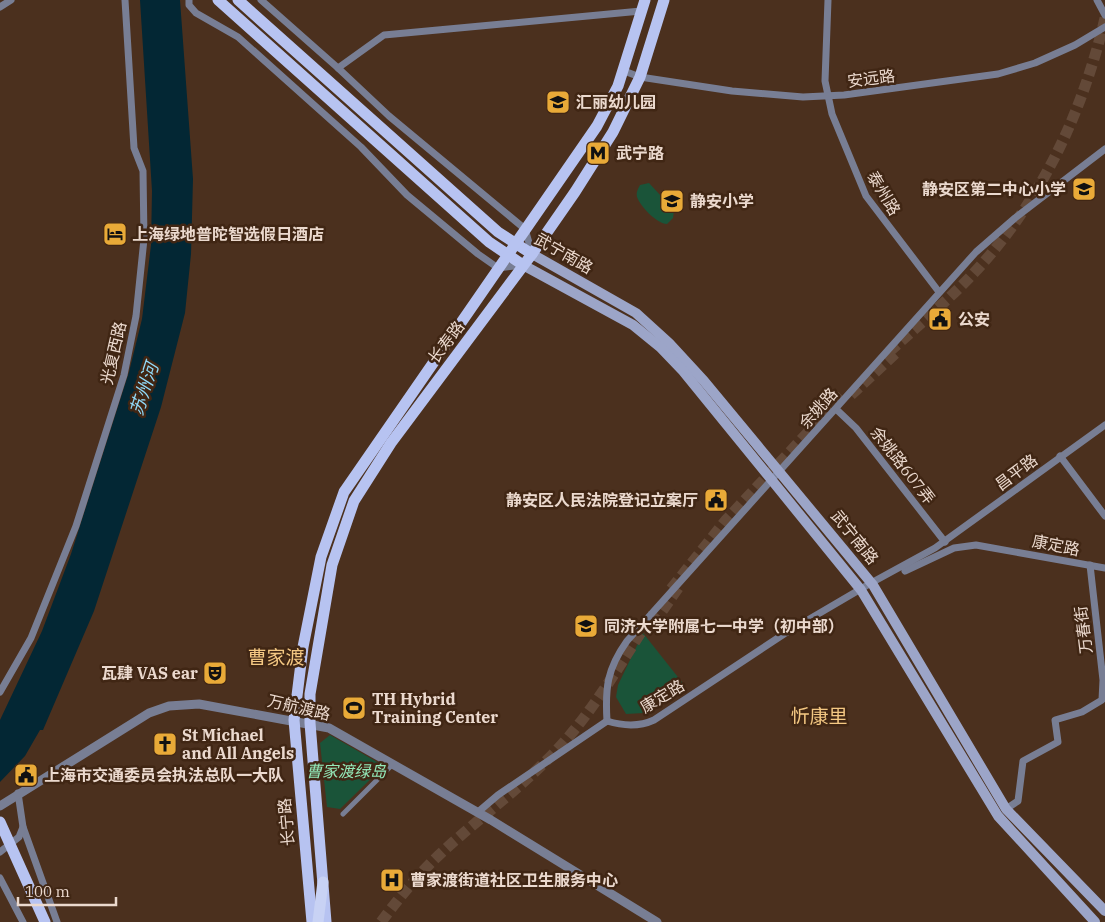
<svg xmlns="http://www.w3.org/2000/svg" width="1105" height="922" font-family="'IBM Plex Serif','Noto Sans SC',serif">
<rect width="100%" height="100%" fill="#4b301e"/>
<!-- green -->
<g fill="#1a5439">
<path d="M649,183L674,210L673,218L667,224C657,224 640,206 637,197C636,192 638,189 640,185Z"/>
<polygon points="643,633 685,686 644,713 626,714 616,697 618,685"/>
<polygon points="330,735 384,766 340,809 327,807 320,743"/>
</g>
<!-- water -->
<polygon fill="#032734" points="140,0 180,0 193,179 191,254 185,313 161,407 94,611 43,730 40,730 25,756 0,782 0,720 42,631 71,554 129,372 142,319 151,245 152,191"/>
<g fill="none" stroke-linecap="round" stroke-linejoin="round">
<!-- trunk-tunnel -->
<g stroke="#634938" stroke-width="11" stroke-dasharray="11 5.5" stroke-linecap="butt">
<path d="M889,352C911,332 933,313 954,293C1033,218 1080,123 1105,18"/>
<polyline points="851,395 899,350"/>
<polyline points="671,589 726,520 843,395"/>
<polyline points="653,624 681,584"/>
<path d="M381,922C399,898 417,876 438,856C475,821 516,792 552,755C593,713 621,662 653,614"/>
</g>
<!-- pedestrian -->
<polyline stroke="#787e94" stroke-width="5" points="343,814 393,764"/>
<!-- minor -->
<g stroke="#787e94" stroke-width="7">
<polyline points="189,0 189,5 196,13 238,37 361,147 407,195 478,254 498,268 523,265"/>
<polyline points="261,0 338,68 389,116 525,229 532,253"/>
<polyline points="828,0 825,81 832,114 866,196 939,292"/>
<polyline points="1097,0 1105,15"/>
<polyline points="0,7 11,0"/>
<polyline points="338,68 384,35 641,11"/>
<polyline points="624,71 640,77 732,91 803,97 844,95 998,74 1035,63 1075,45 1105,27"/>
<polyline points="836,409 856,428 945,542"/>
<polyline points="1060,456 1105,516"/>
<polyline points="905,571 954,548 976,545 1105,568"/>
<polyline points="0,692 31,638 76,526 124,375 136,316 144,239 143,171 134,148 125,0"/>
<path d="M607,721C605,688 607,669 627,641L976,252L1015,218L1105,149"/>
<path d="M607,721C623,726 639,727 654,720L784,634L871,583L935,548L1105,425"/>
<polyline points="1006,809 1018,801 1023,761 1058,742 1055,720 1082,712 1102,700 1103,680 1090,565"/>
<polyline points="478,812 498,795 607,721"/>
<polyline points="23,827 57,922"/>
<polyline points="0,852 19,837 23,827 18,793"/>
<polyline points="0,878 23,922"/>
</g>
<!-- tertiary -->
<polyline stroke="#787e94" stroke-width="9" points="0,806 149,713 169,706 199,704 329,728 491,820 657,922"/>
<!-- secondary -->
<g stroke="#9ca5c8" stroke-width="10">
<polyline points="532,254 636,313 669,343 704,381 873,585 1006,809 1105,911"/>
<polyline points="523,265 633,325 660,347 683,371 861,590 998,816 1095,922"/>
</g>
<!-- primary -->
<g stroke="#b7c3f1" stroke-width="11">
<polyline points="218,0 489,242 523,265"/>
<polyline points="238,0 498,232 532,254"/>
<polyline points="312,922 294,720 303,647 321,557 344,492 597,126 618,86 645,0"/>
<polyline points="326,922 310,723 310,694 332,565 354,501 391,443 532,254 575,192 613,132 640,77 664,0"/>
</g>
<!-- trunk -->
<polyline stroke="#c8d2f4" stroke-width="11" points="318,922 323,882"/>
<!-- primary-bridge -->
<polyline stroke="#b7c3f1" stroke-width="11" points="0,822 45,922"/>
</g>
<!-- icons -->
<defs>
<g id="school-square" transform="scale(1.25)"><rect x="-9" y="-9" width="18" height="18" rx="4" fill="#e9aa38" stroke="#402614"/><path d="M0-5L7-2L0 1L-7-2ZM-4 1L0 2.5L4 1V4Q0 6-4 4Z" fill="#111"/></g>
<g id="metro-square" transform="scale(1.25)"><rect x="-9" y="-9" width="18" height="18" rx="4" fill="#e9aa38" stroke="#402614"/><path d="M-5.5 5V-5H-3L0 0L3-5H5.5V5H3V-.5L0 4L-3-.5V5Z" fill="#111"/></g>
<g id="hotel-square" transform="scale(1.25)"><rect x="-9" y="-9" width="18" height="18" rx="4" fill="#e9aa38" stroke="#402614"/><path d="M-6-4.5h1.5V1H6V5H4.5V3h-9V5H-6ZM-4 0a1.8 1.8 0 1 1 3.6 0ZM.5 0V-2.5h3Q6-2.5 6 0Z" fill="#111"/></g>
<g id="civic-square" transform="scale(1.25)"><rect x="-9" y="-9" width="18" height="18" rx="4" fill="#e9aa38" stroke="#402614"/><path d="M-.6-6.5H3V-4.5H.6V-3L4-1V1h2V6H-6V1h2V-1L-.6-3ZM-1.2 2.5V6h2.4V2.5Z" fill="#111"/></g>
<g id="theatre-square" transform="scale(1.25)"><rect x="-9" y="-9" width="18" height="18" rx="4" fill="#e9aa38" stroke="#402614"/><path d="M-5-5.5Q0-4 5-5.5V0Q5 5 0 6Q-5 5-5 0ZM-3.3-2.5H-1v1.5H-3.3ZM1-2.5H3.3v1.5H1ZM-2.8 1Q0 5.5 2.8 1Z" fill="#111"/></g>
<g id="stadium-square" transform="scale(1.25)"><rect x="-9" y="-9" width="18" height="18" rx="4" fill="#e9aa38" stroke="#402614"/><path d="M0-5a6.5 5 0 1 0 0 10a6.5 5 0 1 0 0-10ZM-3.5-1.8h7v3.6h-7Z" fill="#111"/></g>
<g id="church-square" transform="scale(1.25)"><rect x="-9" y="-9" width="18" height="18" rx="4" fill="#e9aa38" stroke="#402614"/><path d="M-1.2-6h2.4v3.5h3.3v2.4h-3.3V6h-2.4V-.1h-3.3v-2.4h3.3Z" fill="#111"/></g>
<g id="hospital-square" transform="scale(1.25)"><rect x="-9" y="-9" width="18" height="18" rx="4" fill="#e9aa38" stroke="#402614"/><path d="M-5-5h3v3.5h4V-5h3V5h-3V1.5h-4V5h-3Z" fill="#111"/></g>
</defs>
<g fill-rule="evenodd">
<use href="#school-square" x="558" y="102"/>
<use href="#metro-square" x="598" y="153"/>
<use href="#school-square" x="1084" y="189"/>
<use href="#school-square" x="672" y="201"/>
<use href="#hotel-square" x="115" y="234"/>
<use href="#civic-square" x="940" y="319"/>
<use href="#civic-square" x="716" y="500"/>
<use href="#school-square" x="586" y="626"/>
<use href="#theatre-square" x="215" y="673"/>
<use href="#stadium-square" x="354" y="708"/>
<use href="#church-square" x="165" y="744"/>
<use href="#civic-square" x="26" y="775"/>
<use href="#hospital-square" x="392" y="880"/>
</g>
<g text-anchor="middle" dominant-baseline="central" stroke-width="5" stroke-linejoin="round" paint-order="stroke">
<!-- street labels -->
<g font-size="16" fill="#ebd9ce" stroke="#402614">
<text transform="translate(871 78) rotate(-7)">安远路</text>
<text transform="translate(884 193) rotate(59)">泰州路</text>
<text transform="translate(564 253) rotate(30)">武宁南路</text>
<text transform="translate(446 342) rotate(-53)">长寿路</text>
<text transform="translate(113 353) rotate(-77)">光复西路</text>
<text transform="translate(818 408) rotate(-48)">余姚路</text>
<text transform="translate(903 465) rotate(52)">余姚路607弄</text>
<text transform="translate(1016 472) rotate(-37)">昌平路</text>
<text transform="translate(855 537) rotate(51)">武宁南路</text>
<text transform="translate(1056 545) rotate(11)">康定路</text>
<text transform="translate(1083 630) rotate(-97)">万春街</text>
<text transform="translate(662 696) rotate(-31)">康定路</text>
<text transform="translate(299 707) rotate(13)">万航渡路</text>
<text transform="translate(286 822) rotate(-95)">长宁路</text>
</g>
<!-- poi labels -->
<g font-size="16" font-weight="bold" fill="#ebd9ce" stroke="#402614" text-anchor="start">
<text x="576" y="102">汇丽幼儿园</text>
<text x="616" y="153">武宁路</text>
<text x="1066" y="189" text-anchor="end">静安区第二中心小学</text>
<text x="690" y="201">静安小学</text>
<text x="132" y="234">上海绿地普陀智选假日酒店</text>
<text x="958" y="319">公安</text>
<text x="698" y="500" text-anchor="end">静安区人民法院登记立案厅</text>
<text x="604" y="626">同济大学附属七一中学（初中部）</text>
<text x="198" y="673" text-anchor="end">瓦肆 VAS ear</text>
<text x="372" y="699">TH Hybrid<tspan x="372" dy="18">Training Center</tspan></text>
<text x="182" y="735">St Michael<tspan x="182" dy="18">and All Angels</tspan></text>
<text x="44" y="775">上海市交通委员会执法总队一大队</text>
<text x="410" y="880">曹家渡街道社区卫生服务中心</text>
</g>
<!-- park labels -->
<g font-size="16" font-style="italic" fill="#93e9b9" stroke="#402614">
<text x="346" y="771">曹家渡绿岛</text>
</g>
<!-- water labels -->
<g font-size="18" font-style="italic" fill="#90daf9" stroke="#402614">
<text transform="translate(144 389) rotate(-72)">苏州河</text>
</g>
<!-- quarter labels -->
<g font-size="19" fill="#f4c883" stroke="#402614">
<text x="276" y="657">曹家渡</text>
<text x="819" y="716">忻康里</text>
</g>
</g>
<!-- scale -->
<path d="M18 897v8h98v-8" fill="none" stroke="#ebd9ce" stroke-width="2.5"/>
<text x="25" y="897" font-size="15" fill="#ebd9ce" stroke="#402614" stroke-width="4" paint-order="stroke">100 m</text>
</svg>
